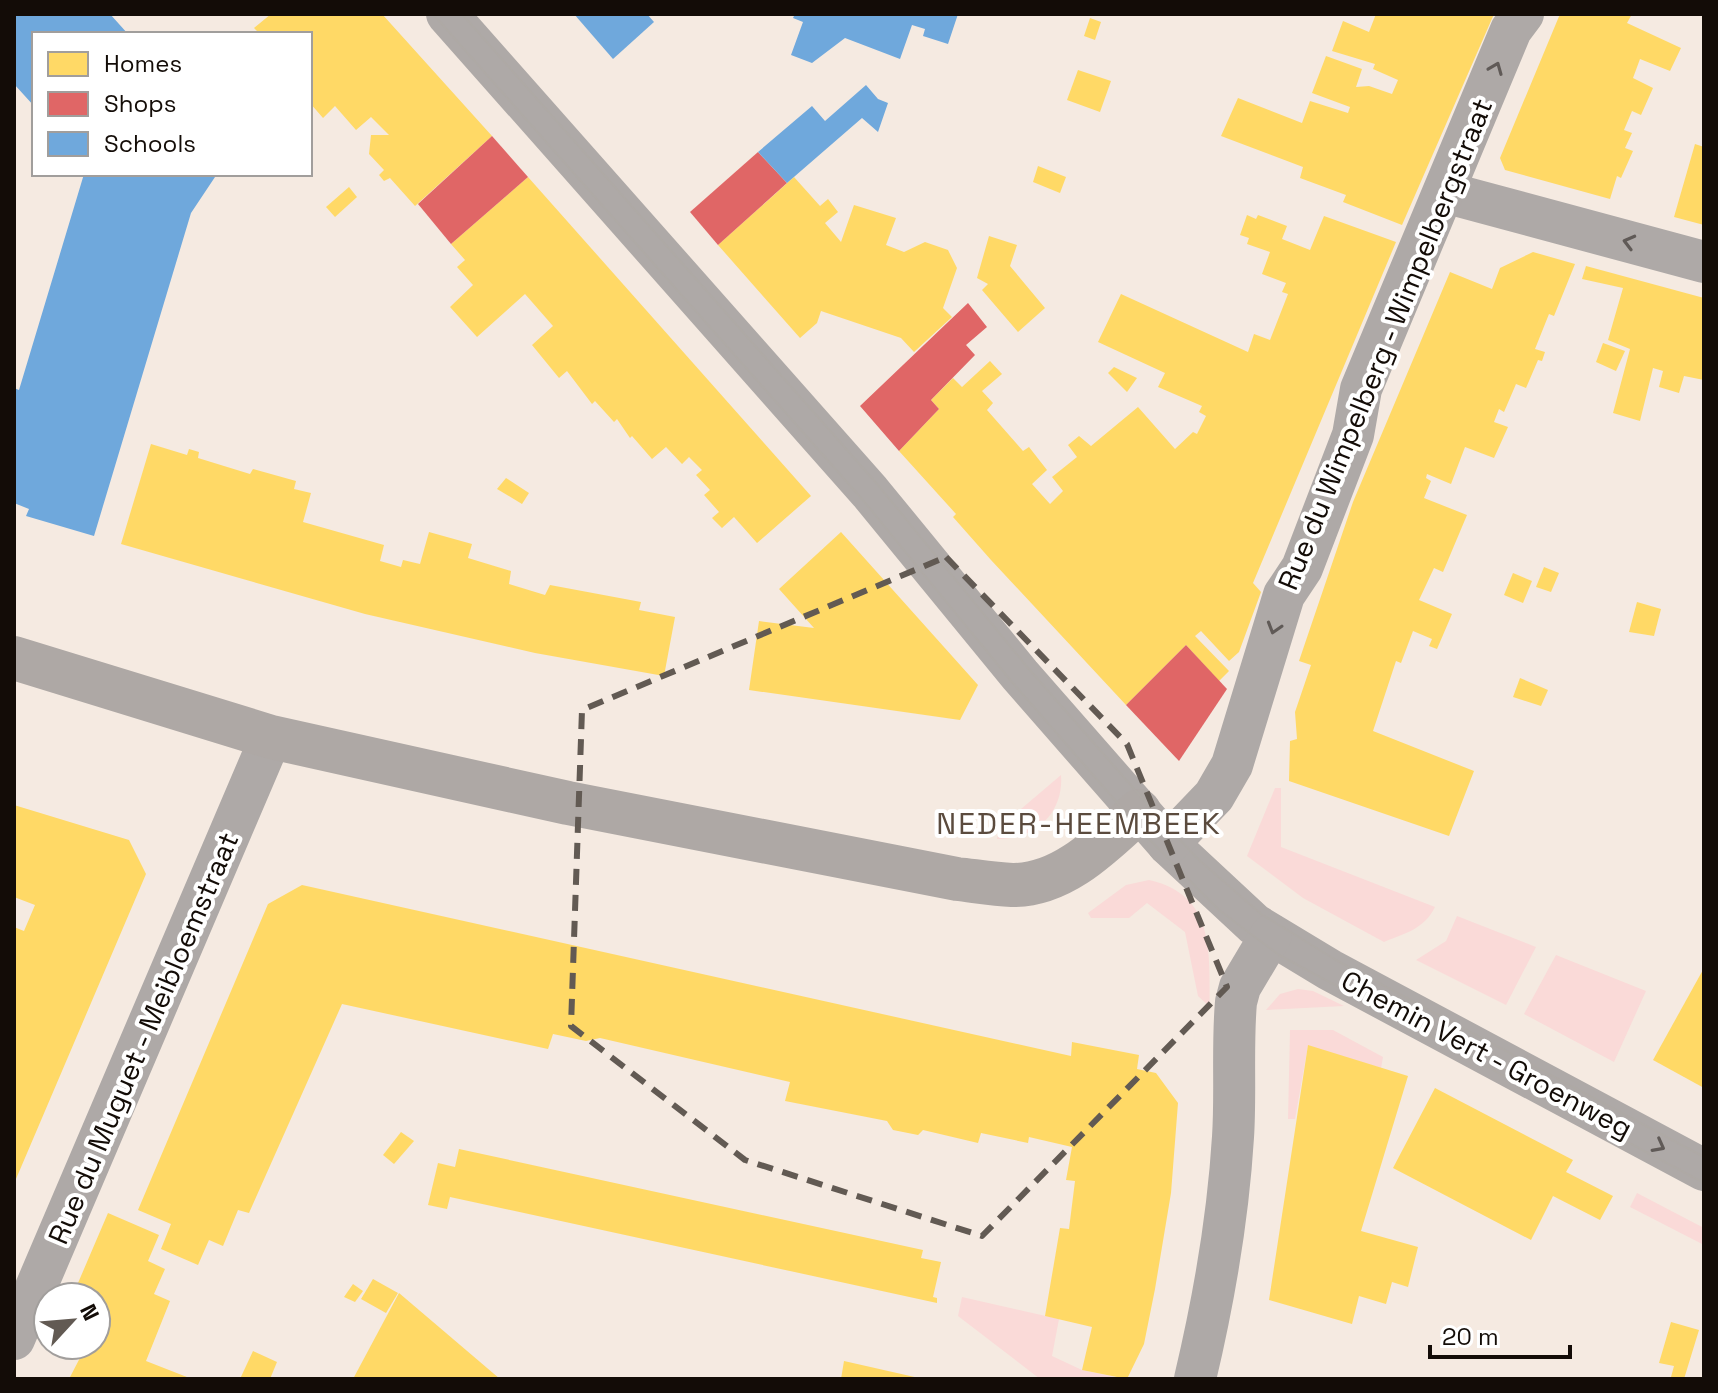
<svg xmlns="http://www.w3.org/2000/svg" width="1718" height="1393" font-family="'Space Grotesk',sans-serif">
<rect width="100%" height="100%" fill="#f5eae1"/>
<!-- green -->
<g fill="#fadad8">
<path d="M1061,775C1064,813 1035,840 997,839L1000,827Z"/>
<path d="M1275,788H1281V847L1435,907C1424,929 1406,933 1384,942L1303,898L1247,856Z"/>
<path d="M1149,880C1216,895 1209,953 1210,1007L1198,996L1185,932L1147,903L1129,918H1091L1088,913L1126,885Z"/>
<polygon points="1457,916 1536,947 1506,1005 1416,960 1446,941"/>
<polygon points="1556,955 1646,991 1614,1062 1524,1014"/>
<polygon points="1298,989 1313,991 1344,1006 1266,1010 1280,994"/>
<polygon points="1290,1030 1333,1030 1383,1057 1381,1068 1308,1046 1295,1119 1288,1119"/>
<polygon points="1637,1193 1704,1228 1704,1245 1630,1207"/>
<polygon points="962,1297 1059,1319 1052,1356 1082,1370 1125,1379 1040,1379 958,1316"/>
</g>
<!-- homes -->
<g fill="#ffd966">
<polygon points="271,14 382,14 492,136 415,206 390,178 384,181 379,175 384,170 369,154 371,135 389,135 371,117 356,130 335,106 323,118 310,103 310,34 260,34 254,28"/>
<polygon points="1376,14 1494,14 1402,225 1343,202 1346,195 1300,178 1303,167 1221,136 1238,98 1302,123 1310,101 1348,113 1350,107 1312,93 1326,56 1362,69 1356,87 1369,86 1392,94 1398,80 1373,69 1375,64 1332,51 1343,21 1369,32"/>
<polygon points="1560,14 1632,14 1627,23 1681,48 1670,71 1640,59 1633,78 1653,88 1641,115 1632,111 1624,130 1632,133 1625,148 1633,151 1621,178 1617,176 1610,199 1505,170 1500,158"/>
<polygon points="1090,18 1101,22 1095,40 1084,36"/>
<polygon points="1078,70 1111,81 1100,112 1067,100"/>
<polygon points="1695,144 1704,147 1704,225 1674,217"/>
<polygon points="1038,166 1066,177 1060,193 1033,182"/>
<polygon points="528,177 811,496 757,543 734,517 722,528 712,518 719,512 704,495 710,490 696,475 702,470 689,457 682,464 666,447 652,459 632,436 630,438 617,419 614,422 595,401 592,404 567,371 559,378 532,345 553,326 525,294 477,337 450,307 473,285 457,267 465,260 451,244"/>
<polygon points="794,177 820,206 828,199 838,212 825,223 841,242 854,205 896,218 886,245 904,252 925,242 948,250 957,268 943,308 952,317 914,352 901,338 821,311 817,323 800,338 718,245"/>
<polygon points="349,187 357,197 335,217 326,207"/>
<polygon points="1247,215 1256,219 1258,215 1287,226 1282,239 1310,250 1324,216 1396,242 1253,583 1261,592 1239,652 1229,661 1201,631 1195,636 1229,671 1219,681 1186,645 1126,705 991,560 953,517 956,514 899,451 939,409 931,400 953,378 962,387 990,361 1002,374 982,391 993,403 987,410 1023,451 1029,447 1047,470 1032,484 1050,504 1063,491 1052,477 1077,457 1068,445 1079,436 1091,446 1138,407 1175,449 1193,432 1197,434 1206,416 1199,412 1202,406 1158,387 1165,373 1098,342 1121,294 1248,352 1254,334 1270,340 1288,294 1282,292 1286,283 1262,274 1270,252 1247,244 1249,238 1240,235"/>
<polygon points="989,236 1017,245 1010,266 1045,308 1018,332 982,290 988,284 977,278"/>
<polygon points="1533,252 1575,264 1554,316 1549,314 1535,349 1545,352 1542,361 1538,360 1526,388 1516,384 1504,412 1499,409 1494,422 1508,427 1494,458 1465,447 1451,484 1427,474 1426,478 1431,481 1424,498 1467,515 1443,572 1434,568 1419,600 1452,614 1437,649 1429,646 1432,639 1413,631 1401,663 1396,661 1373,731 1474,771 1449,836 1289,781 1290,741 1297,739 1295,712 1311,665 1299,661 1353,502 1450,272 1492,289 1500,268"/>
<polygon points="1586,266 1704,298 1704,380 1684,376 1679,393 1659,387 1663,371 1653,368 1640,421 1613,413 1630,349 1608,340 1623,288 1582,279"/>
<polygon points="1603,343 1625,351 1616,371 1596,362"/>
<polygon points="1114,367 1137,378 1127,392 1108,373"/>
<polygon points="151,444 187,455 189,449 199,452 198,458 250,474 253,469 296,481 294,489 311,493 303,522 384,545 380,561 401,567 403,560 420,564 429,532 472,544 468,558 511,571 509,584 545,595 550,585 641,602 639,610 675,617 664,676 535,653 365,614 121,544"/>
<polygon points="506,478 529,493 522,504 497,489"/>
<polygon points="841,532 978,685 960,720 749,690 759,621 814,628 779,589"/>
<polygon points="1544,567 1559,573 1551,592 1536,587"/>
<polygon points="1513,573 1532,581 1523,603 1504,595"/>
<polygon points="1637,602 1661,609 1654,636 1629,632"/>
<polygon points="1520,678 1548,690 1541,706 1513,697"/>
<polygon points="14,805 129,840 146,874 16,1179 14,927 24,931 35,905 14,897"/>
<polygon points="302,885 1071,1056 1072,1042 1139,1055 1137,1069 1156,1073 1178,1103 1171,1193 1155,1289 1144,1344 1127,1379 1082,1370 1092,1327 1045,1316 1060,1228 1069,1229 1075,1181 1066,1180 1072,1147 1029,1137 1028,1143 981,1133 978,1143 923,1130 918,1135 893,1130 887,1121 785,1101 790,1082 600,1038 586,1041 553,1034 548,1049 342,1004 249,1213 238,1210 223,1246 209,1240 198,1265 161,1249 171,1224 138,1210 268,904"/>
<polygon points="1704,968 1704,1088 1653,1060"/>
<polygon points="1308,1045 1408,1076 1361,1231 1418,1247 1408,1287 1392,1282 1386,1304 1359,1296 1352,1324 1269,1300"/>
<polygon points="1435,1088 1573,1160 1566,1172 1613,1196 1600,1220 1553,1196 1531,1240 1393,1168"/>
<polygon points="401,1132 414,1141 394,1164 383,1155"/>
<polygon points="459,1149 923,1250 921,1258 941,1262 933,1297 937,1298 937,1303 450,1197 447,1209 428,1205 438,1163 455,1167"/>
<polygon points="108,1213 159,1235 148,1261 165,1269 154,1294 170,1301 146,1361 192,1379 69,1379 82,1354 59,1345 96,1345 96,1297 72,1297"/>
<polygon points="373,1279 398,1293 386,1313 361,1299"/>
<polygon points="353,1284 363,1291 355,1302 344,1297"/>
<polygon points="399,1293 500,1379 353,1379"/>
<polygon points="1671,1322 1699,1330 1684,1379 1671,1377 1674,1366 1659,1363"/>
<polygon points="253,1351 277,1362 270,1379 240,1379"/>
<polygon points="844,1361 919,1378 919,1379 841,1379"/>
</g>
<!-- shops -->
<g fill="#e06666">
<polygon points="492,136 528,177 451,244 418,204"/>
<polygon points="758,152 787,183 718,245 690,212"/>
<polygon points="968,303 987,327 966,345 975,355 931,400 939,409 899,451 860,406"/>
<polygon points="1186,645 1227,689 1179,761 1126,705"/>
</g>
<!-- schools -->
<g fill="#6fa8dc">
<polygon points="14,14 110,14 128,34 34,34 34,106 14,84"/>
<polygon points="574,14 647,14 654,22 613,59"/>
<polygon points="795,14 958,14 948,44 923,36 925,29 912,25 900,59 845,38 812,63 791,55 803,22 793,18"/>
<polygon points="866,85 878,99 888,103 878,132 862,118 787,183 758,152 812,106 825,121"/>
<polygon points="84,174 217,174 191,213 94,536 26,516 29,509 14,503 14,388 19,390"/>
</g>
<g fill="none" stroke-linecap="round" stroke-linejoin="round">
<!-- street -->
<g stroke="#aea9a7" stroke-width="42">
<polyline points="447,14 870,492 1020,675 1168,844 1254,924 1330,970 1704,1170"/>
<polyline points="1444,192 1704,262"/>
<polyline points="1168,844 1214,796 1232,765 1284,595 1302,568 1353,435 1361,389 1511,30 1523,14"/>
<polyline points="14,1339 271,737"/>
<path d="M1195,1379C1214,1299 1228,1219 1233,1137C1236,1092 1232,1047 1236,1002L1240,987L1271,935"/>
</g>
<!-- secondary -->
<path stroke="#aea8a5" stroke-width="44" d="M14,658L271,737L568,803L957,879C975,881 994,884 1012,885C1063,886 1104,843 1139,811"/>
<!-- tram -->
<g stroke="#aea9a5" stroke-width="2">
<polyline points="433,14 862,499 1012,682 1148,838 1219,910 1279,955 1704,1183"/>
<polyline points="462,14 878,485 1028,668 1164,823 1199,860 1261,914 1336,960 1704,1157"/>
</g>
</g>
<!-- one-way arrows -->
<defs><path id="oneway-chevron" d="M-2-3.5L2.5 0L-2 3.5" fill="none" stroke-width="1.6" stroke-linecap="round" stroke-linejoin="round" transform="scale(2)"/></defs>
<g stroke="#605a57">
<use href="#oneway-chevron" transform="translate(1496 68) rotate(-68)"/>
<use href="#oneway-chevron" transform="translate(1629 242) rotate(-165)"/>
<use href="#oneway-chevron" transform="translate(1274 628) rotate(107)"/>
<use href="#oneway-chevron" transform="translate(1659 1146) rotate(28)"/>
</g>
<!-- marked area -->
<path fill="none" stroke="#625a53" stroke-width="6" stroke-dasharray="16 10" stroke-linejoin="round" d="M946,557L1127,744L1227,987L982,1236L745,1160L571,1026L582,710Z"/>
<g text-anchor="middle" dominant-baseline="central" stroke-width="8" stroke-linejoin="round" paint-order="stroke">
<!-- street labels -->
<g font-size="28" fill="#130c07" stroke="#fff">
<text transform="translate(1385 344) rotate(-68)">Rue du Wimpelberg - Wimpelbergstraat</text>
<text transform="translate(143 1038) rotate(-67)">Rue du Muguet - Meibloemstraat</text>
<text transform="translate(1487 1054) rotate(28)">Chemin Vert - Groenweg</text>
</g>
<!-- neighbourhood labels -->
<g font-size="30" letter-spacing="2" fill="#5b4b3e" stroke="#fff">
<text x="1079" y="823">NEDER-HEEMBEEK</text>
</g>
</g>
<!-- border -->
<rect width="1718" height="1393" fill="none" stroke="#130c07" stroke-width="32"/>
<!-- legend -->
<rect x="32" y="32" width="280" height="144" fill="#ffffff" stroke="#a19e9c" stroke-width="2"/>
<rect x="48" y="52" width="40" height="24" fill="#ffd966" stroke="#a19e9c" stroke-width="2"/>
<text x="104" y="72" font-size="24" fill="#130c07">Homes</text>
<rect x="48" y="92" width="40" height="24" fill="#e06666" stroke="#a19e9c" stroke-width="2"/>
<text x="104" y="112" font-size="24" fill="#130c07">Shops</text>
<rect x="48" y="132" width="40" height="24" fill="#6fa8dc" stroke="#a19e9c" stroke-width="2"/>
<text x="104" y="152" font-size="24" fill="#130c07">Schools</text>
<!-- north arrow -->
<g transform="translate(72 1321) rotate(64)"><circle r="38" fill="#ffffff" stroke="#a19e9c" stroke-width="2"/>
<path d="M0-6L14 30L0 20L-14 30Z" fill="#625a53"/>
<text y="-12" font-size="22" font-weight="bold" text-anchor="middle" fill="#130c07">N</text>
</g>
<!-- scale -->
<path d="M1430 1345v12h140v-12" fill="none" stroke="#130c07" stroke-width="4"/>
<text x="1442" y="1345" font-size="24" fill="#130c07" stroke="#ffffff" stroke-width="6" paint-order="stroke">20 m</text>
</svg>
